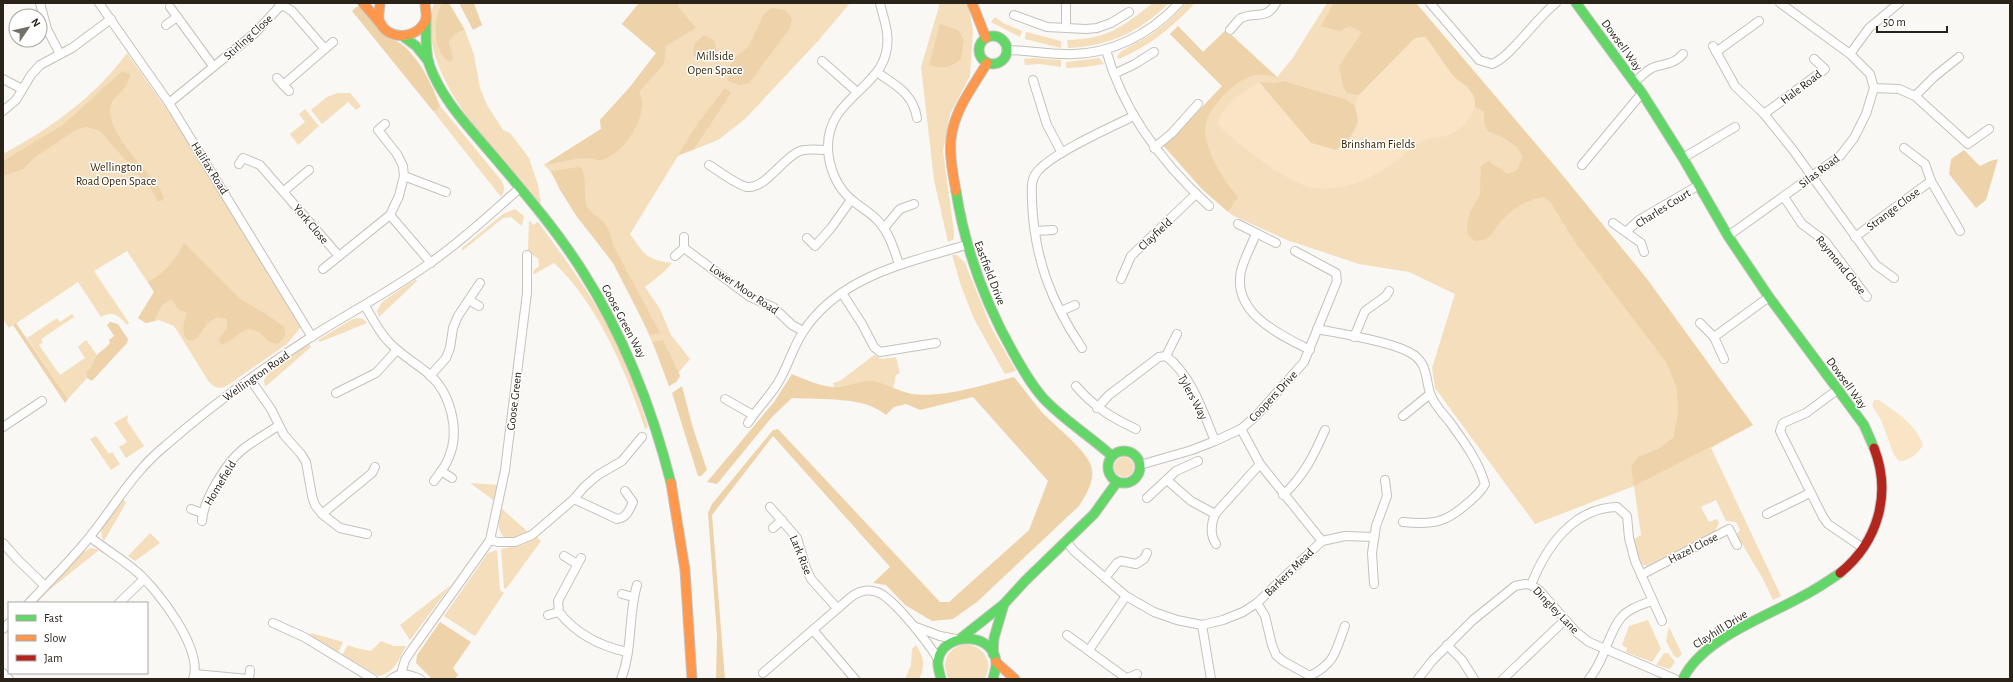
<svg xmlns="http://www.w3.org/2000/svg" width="2013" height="682" font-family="'Alegreya Sans',sans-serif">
<rect width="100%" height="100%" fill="#faf8f5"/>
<!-- green -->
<g fill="#f4debc">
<path d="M434,3H442L438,13L453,57L449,42L455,34L465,30L474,55L480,88L487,105L503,130L510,133L529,158L538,185L541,205C501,158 411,71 434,3Z"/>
<path d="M639,3H850L818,41L745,119L718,140L678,156L630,234C645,254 645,260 672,263L664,272L645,287L660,309L671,335L690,359L679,372L680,376L676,382L669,386C654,344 636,303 614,264C604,247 586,231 575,214C566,200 555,174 544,165L601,129L600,120L630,87L656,53L622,24Z"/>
<polygon points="940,3 968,3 973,31 970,76 950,114 943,151 954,232 954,239 948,242 934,180 921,67"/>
<path d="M1153,3H1169C1139,32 1110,46 1068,48L1067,40C1108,39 1122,27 1153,3Z"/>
<path d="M1186,3H1195C1173,27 1149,46 1119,59L1117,57C1120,50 1128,48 1134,44C1155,34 1171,20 1186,3Z"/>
<polygon points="1327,3 1416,3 1559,171 1647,279 1753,425 1711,448 1781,596 1773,600 1763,579 1738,537 1737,534 1740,530 1736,522 1726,521 1716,500 1701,507 1709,522 1717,519 1719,523 1715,531 1647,566 1640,564 1634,539 1641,535 1634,486 1535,524 1435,388 1432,368 1455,294 1409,272 1359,264 1287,240 1232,215 1202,189 1163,145 1193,117 1222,86 1170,34 1178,26 1203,52 1226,30 1277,77 1292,59"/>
<polygon points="995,17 1003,23 1022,31 1020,37 991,22"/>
<polygon points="1026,32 1061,41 1061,48 1025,39"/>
<path d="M127,53L182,131L301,327L287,344L225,387C218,389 214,387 209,382L174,326L159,320L146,323L138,318L154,292L127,251L94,271L129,323L127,325C120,316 112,310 101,317L78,282L9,328L3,319V154C51,128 95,97 127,53Z"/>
<polygon points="1033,58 1061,60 1061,67 1040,64 1025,65 1024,59"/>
<polygon points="1099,58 1104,64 1085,67 1066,68 1066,62"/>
<polygon points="338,93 350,93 361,106 356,110 348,102 322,124 311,110 327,97"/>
<path d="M440,106L501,180C505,187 505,190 501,197L433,111L437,109Z"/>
<polygon points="305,109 319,126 298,145 290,134 305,122 299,114"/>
<polygon points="515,209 524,216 522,226 511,217 503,218 462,251 462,248 503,214"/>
<path d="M529,220L533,225L538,222C567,262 599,304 620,350C631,374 640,401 648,427L645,429C627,373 598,304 554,263L533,275L534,270L539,266L538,258L535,257L528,250Z"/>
<polygon points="952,255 957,255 965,263 991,327 1016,371 1005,374 974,319 961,286"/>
<polygon points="416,279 417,281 379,317 377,311 382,302"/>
<polygon points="72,314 74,317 41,339 43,342 39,345 60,375 85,358 78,347 86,340 97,355 92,368 86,372 87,378 68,399 27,338 57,318 60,322"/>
<polygon points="358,318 363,319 367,323 320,342 318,340 353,319"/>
<polygon points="309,344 311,347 265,387 264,380 271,370"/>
<polygon points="874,355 882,359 896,357 900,373 896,375 893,389 873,381 834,387 833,383 840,381"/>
<polygon points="128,415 127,421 144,446 126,458 119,447 127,442 114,423"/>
<polygon points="96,436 109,454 112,452 120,464 111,470 90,439"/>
<circle cx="1124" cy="467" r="10"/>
<polygon points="470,483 499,485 496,502"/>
<path d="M123,498L126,503L104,541C94,528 115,509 123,498Z"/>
<path d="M501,508L528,532C503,549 494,532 501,508Z"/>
<polygon points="150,533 160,543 135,561 128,556"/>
<polygon points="537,537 541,541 506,589 504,588 501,549 522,545"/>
<polygon points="91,548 99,550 48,591 37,603 35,603 83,552"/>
<polygon points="497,550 500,590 504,593 475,636 444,616 488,553"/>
<polygon points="451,585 410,640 400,625"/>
<polygon points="1648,620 1661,649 1652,662 1626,652 1627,648 1622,645 1629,626"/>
<polygon points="1669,627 1682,654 1678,658 1674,656 1666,641"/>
<polygon points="311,633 343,642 338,653 310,637"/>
<path d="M381,641L394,646H406C399,659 395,672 379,676L342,655L348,645L356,648L371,651Z"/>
<path d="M967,644C984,647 995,663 984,679H949C940,662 948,646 967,644Z"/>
<path d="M916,645C924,658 926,665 919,679H905L911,665L912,649Z"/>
<polygon points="1664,653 1668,653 1675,662 1670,669 1656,665"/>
</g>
<!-- forest -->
<g fill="#eed3aa">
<path d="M442,3H449L465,30L455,34L449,42L453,57L451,62C432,54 433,18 442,3Z"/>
<polygon points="459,3 474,3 482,25 473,30"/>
<path d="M639,3H678V7L696,28L666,46L664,64L639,92C652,112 622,158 600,160C596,161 592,158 588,158C574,158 558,163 544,165L601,129L600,120L630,87L656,53L622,24Z"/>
<path d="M1334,3H1416L1559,171L1647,279L1753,425L1634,486L1631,466L1638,457L1658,449L1674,437L1678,411L1677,388L1666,362L1575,242L1551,203L1544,197C1528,199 1514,208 1503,219C1491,231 1494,240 1475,241L1468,235L1467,224L1470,212L1480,195L1481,166L1488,161L1508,174L1517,170L1523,157L1517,147L1504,138L1488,131L1484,123V111L1473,106L1475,101L1468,87L1454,77L1426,37L1415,38L1359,95L1347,93L1343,86L1339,66L1362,32L1350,26L1340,31L1321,26Z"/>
<path d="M364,6C371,16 378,27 386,36C390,40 396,40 400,43C419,57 432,84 440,106L437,110L433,111L352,11L356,7Z"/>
<polygon points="772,8 784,10 792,18 790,28 749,83 740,85 728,81 727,71 734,58 749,46 764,14"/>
<path d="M940,24L958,30L964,40L961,59C950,68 943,69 929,65Z"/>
<path d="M1178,26L1203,52L1226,30L1277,77C1254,72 1247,75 1229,90C1221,98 1211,108 1207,119C1198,142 1224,181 1238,197L1228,212L1202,189L1163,145L1193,117L1222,86L1170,34Z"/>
<polygon points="704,35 714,40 717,51 712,59 700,61 693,55 694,44"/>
<path d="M122,71L130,74C128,91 115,93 111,105C103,128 147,171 160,189L164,198L161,201H158L151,189L100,131L87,127L77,129L35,157L23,169L3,176V161L63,125Z"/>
<polygon points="1283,81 1344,99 1354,105 1358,121 1348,141 1336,150 1311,143 1259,82 1276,83"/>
<polygon points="725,88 731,93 694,149 678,155 698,123"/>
<polygon points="1964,150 1980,166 1990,161 1998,159 1986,200 1976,208 1949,174 1951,159"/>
<path d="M580,167C588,178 583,192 586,204C589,213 596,214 601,220C609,227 611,236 613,245L660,333L650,335L613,263L576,215L560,190L551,171Z"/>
<path d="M184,243L239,298L272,318L284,327L285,336L278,344C261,341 267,336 257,331C242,324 236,341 221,345L219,339L227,328V319L218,317C202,324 205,332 193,341L186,339C181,329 184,323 187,313L179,310L171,299L162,305L154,321L146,323L138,318L154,292L148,282C166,272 175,261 184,243Z"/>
<path d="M110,322L118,324L128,339L127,343L92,381L87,378L86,372C95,366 92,360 98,354C102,350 106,348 110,343L109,340L114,336L107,325Z"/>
<polygon points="16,323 68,399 65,403 13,325"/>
<polygon points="663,340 680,376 676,382 669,386 653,342"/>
<path d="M792,374C804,379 822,387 835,387C847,386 859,381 871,381C879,381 901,392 912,394C945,398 982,385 1014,377C1023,388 1032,400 1041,411C1053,425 1089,451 1092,469C1094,482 1086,495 1079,506L977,602L953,619L932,621L905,605L886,585L873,583L890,567L773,436L712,515L725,679H716L717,636L708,513L712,504L773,430L778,429L940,602H949L1029,530L1048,481L973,397L920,410L906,404L894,407L886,415C865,396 820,400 792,398L772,417L717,484L707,482L774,402Z"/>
<polygon points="682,386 693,428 707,470 701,476 698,476 672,393"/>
<polygon points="440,622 471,642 453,668 458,675 455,679 432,679 416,663 417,655"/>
</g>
<!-- water -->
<g fill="#f9e4c6">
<path d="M1425,37C1436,50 1443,65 1454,77C1461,85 1473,88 1475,101C1476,116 1458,133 1445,136C1438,138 1428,137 1422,141C1414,145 1407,152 1400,158C1374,177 1348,192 1315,188C1289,186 1236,142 1217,124C1225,103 1240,93 1259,82L1311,143L1336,150C1345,144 1359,132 1358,120C1357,107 1353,107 1359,95L1415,38Z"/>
<path d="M1874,400H1879C1897,413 1916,424 1923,445C1918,454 1909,461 1899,461L1894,455L1881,420L1872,405Z"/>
</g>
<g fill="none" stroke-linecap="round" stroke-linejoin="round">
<!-- street casing -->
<g stroke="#c5c1bb" stroke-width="10">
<g id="street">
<polyline points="40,3 47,29 60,54"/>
<polyline points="99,3 169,103 312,337"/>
<polyline points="279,3 292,11 325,49"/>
<path d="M880,3C882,13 886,23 887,33C894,89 826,92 828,149C829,168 837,188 852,200C861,208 872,213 880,223C890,235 894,250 899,264"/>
<polyline points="1066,3 1066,27"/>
<path d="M1430,3L1479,60L1492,64C1510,58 1537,17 1556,3"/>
<polyline points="170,7 213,66"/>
<polyline points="1014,15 1047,27 1086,29 1097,28 1111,23 1129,12"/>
<polyline points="166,25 177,17"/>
<path d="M1230,30C1233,27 1237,21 1241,18C1255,11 1266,21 1276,3"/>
<polyline points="1713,46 1735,86 1764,114 1793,150 1876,265 1894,278"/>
<path d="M1006,50C1026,50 1045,54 1065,54C1108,56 1150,35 1179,3"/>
<path d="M1106,50C1123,112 1162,163 1209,206"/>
<polyline points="1716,52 1759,21"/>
<polyline points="1850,54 1869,28 1899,3"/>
<polyline points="822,61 857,92"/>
<path d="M878,73C897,86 913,94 917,118"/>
<polyline points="1114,74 1135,64 1154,52"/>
<polyline points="277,78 289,91"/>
<polyline points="3,79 22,89"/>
<polyline points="1033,80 1047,125 1062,153"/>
<path d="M1634,82C1640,78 1646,71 1652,68C1664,63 1674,65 1683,54"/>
<polyline points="283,85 333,42"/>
<polyline points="1874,88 1899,89 1915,96 1968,144 1989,129"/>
<polyline points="1915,96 1934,77 1959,57"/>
<polyline points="169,103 255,33 281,5"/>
<polyline points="3,111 16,100 31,75 40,65 72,48 111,19"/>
<polyline points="1764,114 1825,69 1814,59"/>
<polyline points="1154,148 1172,133 1198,104"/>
<polyline points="1904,148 1925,164 1931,181 1960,231"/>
<polyline points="1683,158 1735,127"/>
<polyline points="239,164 243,158 260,165 339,256"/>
<path d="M709,165C719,171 737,185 747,187C766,189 783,157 800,151C808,148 819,150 828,150"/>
<polyline points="1582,165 1642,93"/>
<polyline points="404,176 446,192"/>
<polyline points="284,191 309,170"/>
<polyline points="1784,197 1802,224 1825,241 1867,297"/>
<polyline points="390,215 431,263"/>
<polyline points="1613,223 1641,243 1644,252"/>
<polyline points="1238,224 1276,243"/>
<polyline points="884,228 900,209 914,204"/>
<polyline points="1035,231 1053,230"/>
<polyline points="1627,231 1639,220 1699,185"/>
<path d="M1256,234C1251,246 1244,259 1241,271C1232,314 1281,335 1310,350"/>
<polyline points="1728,236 1840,156 1854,138 1866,114 1874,88 1870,74 1850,54 1780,3"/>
<polyline points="1855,237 1931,181"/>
<polyline points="807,238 815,246 831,228 851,200"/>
<polyline points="684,248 750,297 773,307 792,325 803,331"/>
<polyline points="675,256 684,248 684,237"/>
<polyline points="323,269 390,215 399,196 404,176 403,166 397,154 378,130 385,124"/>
<polyline points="1121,279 1131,256 1196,194"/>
<polyline points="842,293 862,324 874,347 880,352 936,343"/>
<polyline points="469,300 479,306"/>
<path d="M365,306C372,317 378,330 387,340C399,354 416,363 430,375C451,394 460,431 449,457C446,466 439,474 434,481"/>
<polyline points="1061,311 1075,305"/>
<polyline points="1700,323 1714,337 1724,359"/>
<path d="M1317,329C1342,334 1388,341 1409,352C1428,362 1425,377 1430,393C1433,403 1442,413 1449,421C1464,442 1478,460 1485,484C1481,492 1475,497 1469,502C1446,523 1433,525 1403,522"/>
<polyline points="1354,337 1365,311 1386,296 1389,291"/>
<polyline points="1714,337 1769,297"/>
<path d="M1082,348C1051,302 1034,257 1032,201C1032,191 1030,180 1037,172C1051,154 1111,127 1134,116"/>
<polyline points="1166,356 1177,334"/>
<polyline points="430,376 446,358 450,348 453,328 458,316 480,283"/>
<polyline points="250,379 271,409 284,435 301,454 306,462 312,496 315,505 322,514 340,528 367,534"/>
<path d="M1076,386C1093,406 1112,418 1136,429"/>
<polyline points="1837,390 1806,413 1783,423 1780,431 1823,517 1828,524 1863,548"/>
<polyline points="336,393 376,373 397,350"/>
<polyline points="725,399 753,415"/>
<path d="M1097,408L1109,395L1159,357L1166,356C1192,376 1203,412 1215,441"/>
<polyline points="1403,416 1430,394"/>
<path d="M748,423C757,408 770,397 779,381C788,366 793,347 803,332C839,276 907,263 966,245"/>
<polyline points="3,427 42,401"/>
<polyline points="1140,465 1192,450 1215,441 1241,429 1256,416 1304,362 1337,281 1336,273 1295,251"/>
<polyline points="441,471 452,478"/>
<polyline points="1167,480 1191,501 1215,514"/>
<path d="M1283,495C1304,476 1314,455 1325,430"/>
<polyline points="1147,498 1176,471 1198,461"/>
<path d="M574,499L617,519C627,518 629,510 633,502L625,491"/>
<polyline points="770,507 797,538 806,568 811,579 837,608"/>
<polyline points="191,509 202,513"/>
<polyline points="322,514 372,473 375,467"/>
<polyline points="1767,514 1810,493"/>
<path d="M202,521C203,501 226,463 242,450C253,441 266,434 278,426"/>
<polyline points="773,528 782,520"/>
<path d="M90,537C105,549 122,559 137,572C158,590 204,650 193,679"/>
<polyline points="490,540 498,542 515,542 532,535 574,499 584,487 598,475 622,461 642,437"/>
<polyline points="1066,541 1074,551 1126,596 1154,612 1177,620 1202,625 1223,620 1243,612 1257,603 1322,541 1260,464 1241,429"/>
<polyline points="1322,541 1345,536 1374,537"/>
<polyline points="3,543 17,559 45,586"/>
<path d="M1216,544C1210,535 1211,524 1215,514L1260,464"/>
<polyline points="564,556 577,564"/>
<path d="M581,558L558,601L559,612C576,634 600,646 627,652"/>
<polyline points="1641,575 1729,529 1737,545"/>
<polyline points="1105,578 1117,563 1121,561 1136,564 1144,559 1147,553"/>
<polyline points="1374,584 1372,553 1376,526 1387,496 1385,480"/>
<path d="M1531,585C1546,547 1573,508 1617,507L1627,516L1629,538L1635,561L1662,621"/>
<polyline points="622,594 633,597"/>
<path d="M29,603C49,582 70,561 88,539C114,507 133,472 165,446C211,406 260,370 311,337C351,312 392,290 430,263C462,241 490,214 520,188"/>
<polyline points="119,603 144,579"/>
<polyline points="1257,603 1265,616 1272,645 1276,655 1283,661 1310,676"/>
<polyline points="548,615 559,612"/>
<polyline points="273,623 304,637 373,679"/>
<polyline points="1202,625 1211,679"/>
<polyline points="916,627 940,636 956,639"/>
<polyline points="3,629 9,623"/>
<polyline points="813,630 855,679"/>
<polyline points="1067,635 1126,678"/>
<polyline points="1447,645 1462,660 1474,679"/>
<polyline points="1089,650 1126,596"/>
<polyline points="3,673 9,679"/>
<path d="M763,673L851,597C859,591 868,589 877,592C893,597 929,644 938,659"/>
<polyline points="195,674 248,679"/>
<polyline points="401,674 405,660 413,648 490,540 505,470 527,293 527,255"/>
<polyline points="249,679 250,670"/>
<path d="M391,679C401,672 409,674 420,679"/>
<path d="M621,679C633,649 628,615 637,585"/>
<polyline points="1125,679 1137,674"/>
<path d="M1311,679L1310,676C1336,662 1335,652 1345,626"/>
<polyline points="1418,679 1432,661 1473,620 1515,586 1525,584 1531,585 1540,591 1576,632 1589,642 1675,679"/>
<polyline points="1503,679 1565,620"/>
<path d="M1589,679C1605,660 1607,636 1620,619C1627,609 1641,605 1652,601"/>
</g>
</g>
<!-- fast casing -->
<g stroke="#c5c1bb" stroke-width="11">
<g id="fast">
<polyline points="1576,3 1642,93 1683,158 1728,236 1769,297 1864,425 1874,448"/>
<path d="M426,19C426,34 425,50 429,64C441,98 466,124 489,151C522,190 556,229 583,272C625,338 652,408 671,483"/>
<circle cx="993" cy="50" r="14"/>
<polyline points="404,37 416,46 429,62"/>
<path d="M956,191C965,249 985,303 1014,354C1023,370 1032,386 1044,399C1065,421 1090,436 1112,456"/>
<circle cx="1124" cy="467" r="16"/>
<polyline points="961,638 1004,604 1025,581 1094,514 1117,482"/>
<polyline points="993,654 994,638 1004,604"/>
<path d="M941,679C940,674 937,666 938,661C942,632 992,631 996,661C997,666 994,674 993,679"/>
<path d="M1683,679C1701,640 1765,617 1801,597C1815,590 1827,582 1840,573"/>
</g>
</g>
<!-- slow casing -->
<g stroke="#c5c1bb" stroke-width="11">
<g id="slow">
<polyline points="363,3 380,23"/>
<path d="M380,3C380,8 378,14 379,19C385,42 419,40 426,19C427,14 425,8 425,3"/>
<polyline points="972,3 986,38"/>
<path d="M956,191C953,175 949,155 951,139C954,110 973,87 987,63"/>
<polyline points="671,483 685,570 692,679"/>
<polyline points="996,662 1015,679"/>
</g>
</g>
<!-- jam casing -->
<g stroke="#c5c1bb" stroke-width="11">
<path id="jam" d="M1840,573C1878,542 1892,494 1874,448"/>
</g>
<!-- street -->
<use href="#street" stroke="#fefefe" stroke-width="8"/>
<!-- fast -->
<use href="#fast" stroke="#63d668" stroke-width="9"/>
<!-- slow -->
<use href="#slow" stroke="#ff974d" stroke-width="9"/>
<!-- jam -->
<use href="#jam" stroke="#b3261e" stroke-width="9"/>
</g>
<g text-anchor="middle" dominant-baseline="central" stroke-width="3" stroke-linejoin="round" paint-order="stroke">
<!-- street labels -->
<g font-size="12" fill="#2a2319" stroke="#fff">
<text transform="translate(248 37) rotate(-42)">Stirling Close</text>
<text transform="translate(1622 45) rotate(54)">Dowsell Way</text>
<text transform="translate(1801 87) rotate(-37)">Hale Road</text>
<text transform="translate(210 168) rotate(58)">Halifax Road</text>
<text transform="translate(1819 171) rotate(-37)">Silas Road</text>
<text transform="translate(1663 208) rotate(-32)">Charles Court</text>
<text transform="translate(1893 209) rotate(-37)">Strange Close</text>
<text transform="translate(311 224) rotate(50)">York Close</text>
<text transform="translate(1155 234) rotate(-43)">Clayfield</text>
<text transform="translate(1841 265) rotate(51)">Raymond Close</text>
<text transform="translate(990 273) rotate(69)">Eastfield Drive</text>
<text transform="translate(744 289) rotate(34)">Lower Moor Road</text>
<text transform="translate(624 321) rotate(62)">Goose Green Way</text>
<text transform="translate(256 376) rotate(-35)">Wellington Road</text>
<text transform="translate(1847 383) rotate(54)">Dowsell Way</text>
<text transform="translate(1273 396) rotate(-47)">Coopers Drive</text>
<text transform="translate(1193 397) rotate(62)">Tylers Way</text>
<text transform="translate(514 401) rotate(-83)">Goose Green</text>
<text transform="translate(220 483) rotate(-59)">Homefield</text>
<text transform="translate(1693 548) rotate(-27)">Hazel Close</text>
<text transform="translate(801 555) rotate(68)">Lark Rise</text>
<text transform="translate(1289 572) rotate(-44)">Barkers Mead</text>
<text transform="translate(1556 610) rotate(46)">Dingley Lane</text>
<text transform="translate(1720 629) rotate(-32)">Clayhill Drive</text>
</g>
<!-- park labels -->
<g font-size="12" fill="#392605" stroke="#fff">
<text x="715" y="56">Millside<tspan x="715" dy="14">Open Space</tspan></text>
<text x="1378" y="144">Brinsham Fields</text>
<text x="116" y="167">Wellington<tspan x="116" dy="14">Road Open Space</tspan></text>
</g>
</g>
<!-- border -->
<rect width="2013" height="682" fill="none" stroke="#2a2319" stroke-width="8"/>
<!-- legend -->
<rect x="8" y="602" width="140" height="72" fill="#ffffff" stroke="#aaa7a3"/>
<rect x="16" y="615" width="20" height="6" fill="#63d668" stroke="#aaa7a3"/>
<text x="44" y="622" font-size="12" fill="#2a2319">Fast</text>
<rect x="16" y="635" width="20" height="6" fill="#ff974d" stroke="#aaa7a3"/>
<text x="44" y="642" font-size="12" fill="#2a2319">Slow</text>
<rect x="16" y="655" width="20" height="6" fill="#b3261e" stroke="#aaa7a3"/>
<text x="44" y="662" font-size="12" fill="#2a2319">Jam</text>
<!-- north arrow -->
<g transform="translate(28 28) rotate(56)"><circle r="19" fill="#ffffff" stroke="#aaa7a3"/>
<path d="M0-3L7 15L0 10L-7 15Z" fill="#736e66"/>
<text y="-6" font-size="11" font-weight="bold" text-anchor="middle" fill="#2a2319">N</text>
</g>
<!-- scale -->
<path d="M1877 26v6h70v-6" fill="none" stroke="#2a2319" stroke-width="2"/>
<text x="1883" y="26" font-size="12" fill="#2a2319" stroke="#ffffff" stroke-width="3" paint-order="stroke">50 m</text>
</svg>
